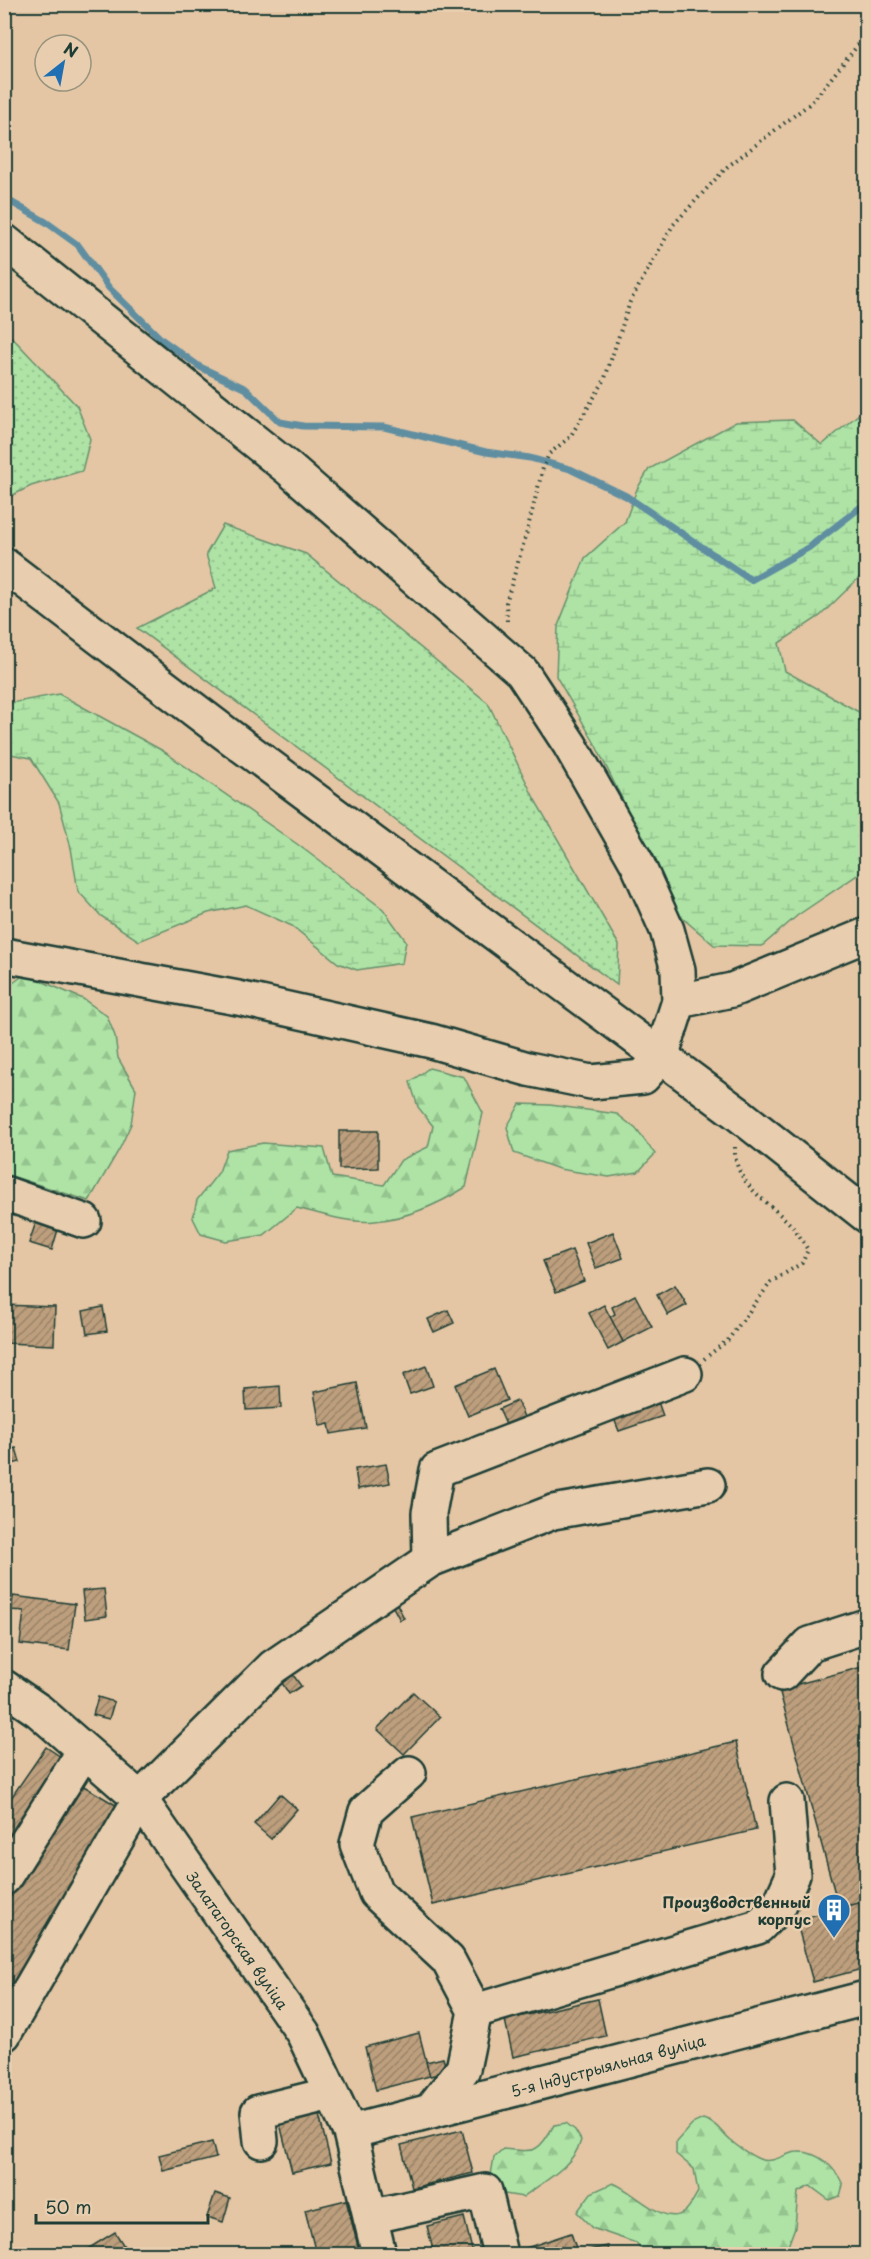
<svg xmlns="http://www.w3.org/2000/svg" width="871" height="2259" font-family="'Playpen Sans',sans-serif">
<defs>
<pattern id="grass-dots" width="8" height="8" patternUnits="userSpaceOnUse" patternTransform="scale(1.5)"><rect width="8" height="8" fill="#aee3a5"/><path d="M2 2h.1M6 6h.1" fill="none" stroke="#95c48f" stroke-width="1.8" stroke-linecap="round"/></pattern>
<pattern id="forest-firs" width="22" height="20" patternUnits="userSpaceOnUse" patternTransform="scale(1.5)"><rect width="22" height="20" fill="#aee3a5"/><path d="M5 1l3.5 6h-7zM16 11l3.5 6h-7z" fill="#95c48f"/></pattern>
<pattern id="wetland-marsh" width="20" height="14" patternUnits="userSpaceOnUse" patternTransform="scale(1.5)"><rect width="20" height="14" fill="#aee3a5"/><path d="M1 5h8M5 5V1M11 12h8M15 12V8" fill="none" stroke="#95c48f"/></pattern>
<pattern id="building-hatch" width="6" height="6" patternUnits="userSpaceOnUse" patternTransform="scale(1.5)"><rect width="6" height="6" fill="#bd9f7d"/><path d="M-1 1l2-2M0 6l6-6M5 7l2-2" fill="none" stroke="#998367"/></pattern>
</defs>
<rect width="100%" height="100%" fill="#e4c6a4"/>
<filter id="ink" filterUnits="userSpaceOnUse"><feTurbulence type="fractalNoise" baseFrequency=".0167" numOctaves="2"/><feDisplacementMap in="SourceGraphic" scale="12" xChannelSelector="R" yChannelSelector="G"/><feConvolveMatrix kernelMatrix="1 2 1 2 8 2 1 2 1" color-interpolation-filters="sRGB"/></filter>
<g filter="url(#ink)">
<!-- grass -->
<g fill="url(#grass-dots)" stroke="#66906c" stroke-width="1.5">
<polygon points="5,330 77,406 90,439 82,471 31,486 5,499"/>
<polygon points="223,525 306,554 488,703 535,800 619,945 617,985 137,628 216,588 206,554"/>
</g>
<!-- forest -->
<g fill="url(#forest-firs)" stroke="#66906c" stroke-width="1.5">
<polygon points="25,974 83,999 107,1016 115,1036 118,1058 136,1089 131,1124 120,1148 89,1201 5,1174 5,989"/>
<path d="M429,1068L464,1077L483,1113L466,1187C439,1204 407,1218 375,1221C350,1224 321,1214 297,1208L264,1235L226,1241L201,1234L193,1218L197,1200L219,1172L227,1150L263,1143L324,1148L332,1177L384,1185L401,1160L428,1147L433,1126L418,1107L410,1082Z"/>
<polygon points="520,1104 550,1105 617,1114 636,1129 655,1154 638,1172 609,1177 559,1169 514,1153 507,1127"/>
<path d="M703,2119C719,2124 719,2131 731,2141C738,2147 753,2157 762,2160C776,2163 786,2152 798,2152C818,2151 836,2168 843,2185L840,2196L829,2200L810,2186L798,2192L795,2227L785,2254H644L636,2243L592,2228L577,2212L591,2193L613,2183C633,2190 665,2228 684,2212C690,2208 694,2198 698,2192L694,2169L676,2154V2142L692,2124Z"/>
<path d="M566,2123L575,2130L581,2140C575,2165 543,2182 523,2197L505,2194L490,2181L494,2157L503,2149C536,2152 537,2154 554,2125Z"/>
</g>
<!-- wetland -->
<g fill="url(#wetland-marsh)" stroke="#66906c" stroke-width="1.5">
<polygon points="866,408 866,571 820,616 779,643 785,671 866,716 866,869 798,915 762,946 714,945 680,916 594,742 556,676 558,626 585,558 625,522 637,489 649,469 736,422 793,420 822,445"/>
<polygon points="59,694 163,751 297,844 383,909 406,941 402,963 357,970 338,963 292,926 246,905 208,913 139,941 101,916 78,891 71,848 59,803 31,758 5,753 5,704"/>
</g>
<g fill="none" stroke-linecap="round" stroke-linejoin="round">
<!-- stream -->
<polyline stroke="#608ea1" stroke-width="7" points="4,198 46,222 78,245 109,288 161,339 200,367 246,389 280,422 303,426 384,427 486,452 530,458 570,469 626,496 751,580 808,548 866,503"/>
</g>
<!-- building -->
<g fill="url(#building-hatch)" stroke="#1f3d34" stroke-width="1.5">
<polygon points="339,1131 378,1131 378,1168 339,1169"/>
<polygon points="37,1219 59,1226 52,1250 29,1243"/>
<polygon points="613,1232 623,1258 596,1268 586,1243"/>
<polygon points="572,1250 584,1281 556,1292 543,1261"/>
<polygon points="675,1285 687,1305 668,1315 657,1295"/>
<polygon points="635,1295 652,1327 623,1342 610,1317 615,1314 612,1307"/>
<polygon points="4,1305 55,1307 54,1345 4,1343"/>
<polygon points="604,1305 623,1342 608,1350 589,1313"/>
<polygon points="103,1307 107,1331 87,1334 83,1311"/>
<polygon points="448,1310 454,1323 434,1332 428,1319"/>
<polygon points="426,1366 433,1386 410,1394 403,1375"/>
<polygon points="494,1369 507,1400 468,1416 455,1385"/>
<polygon points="357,1383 366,1428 331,1434 329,1424 320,1426 314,1392"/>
<polygon points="280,1386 281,1408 246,1410 245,1389"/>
<polygon points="656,1396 663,1416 619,1431 611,1411"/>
<polygon points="517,1401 525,1419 507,1427 499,1409"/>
<polygon points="16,1448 20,1462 4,1466 4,1451"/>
<polygon points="386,1464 390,1483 358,1489 355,1469"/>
<rect x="4" y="1559" width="5" height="16"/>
<polygon points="104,1589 107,1616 85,1619 82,1591"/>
<polygon points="13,1596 75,1604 69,1650 20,1644 24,1611 11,1610"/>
<polygon points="397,1604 404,1618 400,1620 393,1607"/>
<polygon points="866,1666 866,1901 839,1908 779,1689"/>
<polygon points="291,1672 301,1686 289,1694 280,1680"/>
<polygon points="413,1692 440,1717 404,1754 377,1729"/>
<polygon points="98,1697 114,1702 109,1719 93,1715"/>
<polygon points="736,1742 756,1830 433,1905 412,1817"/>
<polygon points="46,1747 67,1761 4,1853 4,1808"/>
<polygon points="82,1785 121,1808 4,2000 4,1907"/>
<polygon points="280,1794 297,1809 271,1839 254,1824"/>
<polygon points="866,1901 866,1968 813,1982 796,1920"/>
<polygon points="598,1999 606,2036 513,2057 505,2020"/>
<polygon points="419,2033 430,2076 376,2090 365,2047"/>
<polygon points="443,2058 447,2072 430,2076 426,2062"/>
<polygon points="317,2107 331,2163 292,2172 278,2116"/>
<polygon points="462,2130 473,2173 412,2188 401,2145"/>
<polygon points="212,2142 216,2158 163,2171 159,2155"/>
<polygon points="215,2193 230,2198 223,2222 207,2217"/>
<polygon points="346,2200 360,2254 316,2254 305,2210"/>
<polygon points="464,2217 473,2254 434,2254 427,2226"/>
<polygon points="862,2218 866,2218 866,2249 863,2249"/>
<polygon points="115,2232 129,2254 89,2254 86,2250"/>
<polygon points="571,2233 577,2251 566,2254 522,2254 520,2250"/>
<polygon points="608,2246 609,2254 588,2254 588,2250"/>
</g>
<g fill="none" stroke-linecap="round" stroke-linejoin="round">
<!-- minor casing -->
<g stroke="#1f3d34" stroke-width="38">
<g id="minor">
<polyline points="4,241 288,468 522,672 570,745 637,863 667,930 678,970 679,1001 661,1057 643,1077 591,1082 528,1069 431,1041 238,998 4,955"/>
<polyline points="4,565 225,733 737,1113 866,1215"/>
<polyline points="679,1001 732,990 866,935"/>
<polyline points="4,1193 84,1221"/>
<polyline points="430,1560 429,1513 437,1470 685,1374"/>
<polyline points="782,1674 810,1644 866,1626"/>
<polyline points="4,1687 39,1711 140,1799 303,2033 350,2132 379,2254"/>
<polyline points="409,1773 366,1811 357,1844 376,1893 448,1960 475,2011 463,2069 430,2111"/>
<polyline points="4,1878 84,1751"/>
<polyline points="475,2011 758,1927 779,1906 793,1875 787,1801"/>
<polyline points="4,2034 140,1799 273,1667 430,1560 553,1512 708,1485"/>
<polyline points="350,2132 866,1998"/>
<polyline points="261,2141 258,2112 331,2094"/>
<polyline points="370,2217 485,2191 500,2254"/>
</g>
</g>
<!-- path -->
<g stroke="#1f3d34" stroke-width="4" stroke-dasharray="1.5 4.5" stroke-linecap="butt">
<polyline points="507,621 506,603 526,535 543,468 549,454 570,437 604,381 630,302 673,225 727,167 812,102 866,35"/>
<path d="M704,1359L728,1340L771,1282L802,1263L808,1250C803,1242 798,1233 792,1226C770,1202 733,1185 735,1147"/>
</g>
<!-- minor -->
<use href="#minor" stroke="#e8ceaf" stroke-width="33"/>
</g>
</g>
<!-- icons -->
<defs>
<g id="building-pin" transform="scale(1.725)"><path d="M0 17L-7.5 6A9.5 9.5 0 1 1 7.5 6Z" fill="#1f6fb2" stroke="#e8ceaf"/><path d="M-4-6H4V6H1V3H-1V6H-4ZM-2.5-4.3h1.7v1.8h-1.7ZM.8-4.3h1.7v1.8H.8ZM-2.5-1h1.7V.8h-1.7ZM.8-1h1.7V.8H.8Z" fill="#fff"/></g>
</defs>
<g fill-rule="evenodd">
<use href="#building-pin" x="834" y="1910"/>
</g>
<g text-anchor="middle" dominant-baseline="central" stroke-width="5" stroke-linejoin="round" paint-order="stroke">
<!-- poi labels -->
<g font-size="15" font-weight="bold" fill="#1f3d34" stroke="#e8ceaf" text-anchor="end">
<text x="811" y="1901">Производственный<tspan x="811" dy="17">корпус</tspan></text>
</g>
<!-- street labels -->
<g font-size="15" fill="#1f3d34" stroke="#e8ceaf">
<text transform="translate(238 1940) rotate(55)">Залатагорская вуліца</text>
<text transform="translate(608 2065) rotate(-15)">5-я Індустрыяльная вуліца</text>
</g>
</g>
<!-- margin -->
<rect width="871" height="2259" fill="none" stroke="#e8ceaf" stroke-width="24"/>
<rect x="12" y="12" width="847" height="2235" fill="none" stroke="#1f3d34" stroke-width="2" filter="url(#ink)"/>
<!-- north arrow -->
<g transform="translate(63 63) rotate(31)"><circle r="28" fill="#e8ceaf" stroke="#98947e" stroke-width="1.5"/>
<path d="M0-4.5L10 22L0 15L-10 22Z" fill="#1f6fb2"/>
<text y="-9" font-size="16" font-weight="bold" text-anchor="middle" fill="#1f3d34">N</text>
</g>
<!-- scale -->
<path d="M36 2214v9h172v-9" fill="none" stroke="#1f3d34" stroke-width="3"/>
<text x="45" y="2214" font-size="18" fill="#1f3d34" stroke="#e8ceaf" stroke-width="4.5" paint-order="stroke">50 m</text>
</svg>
